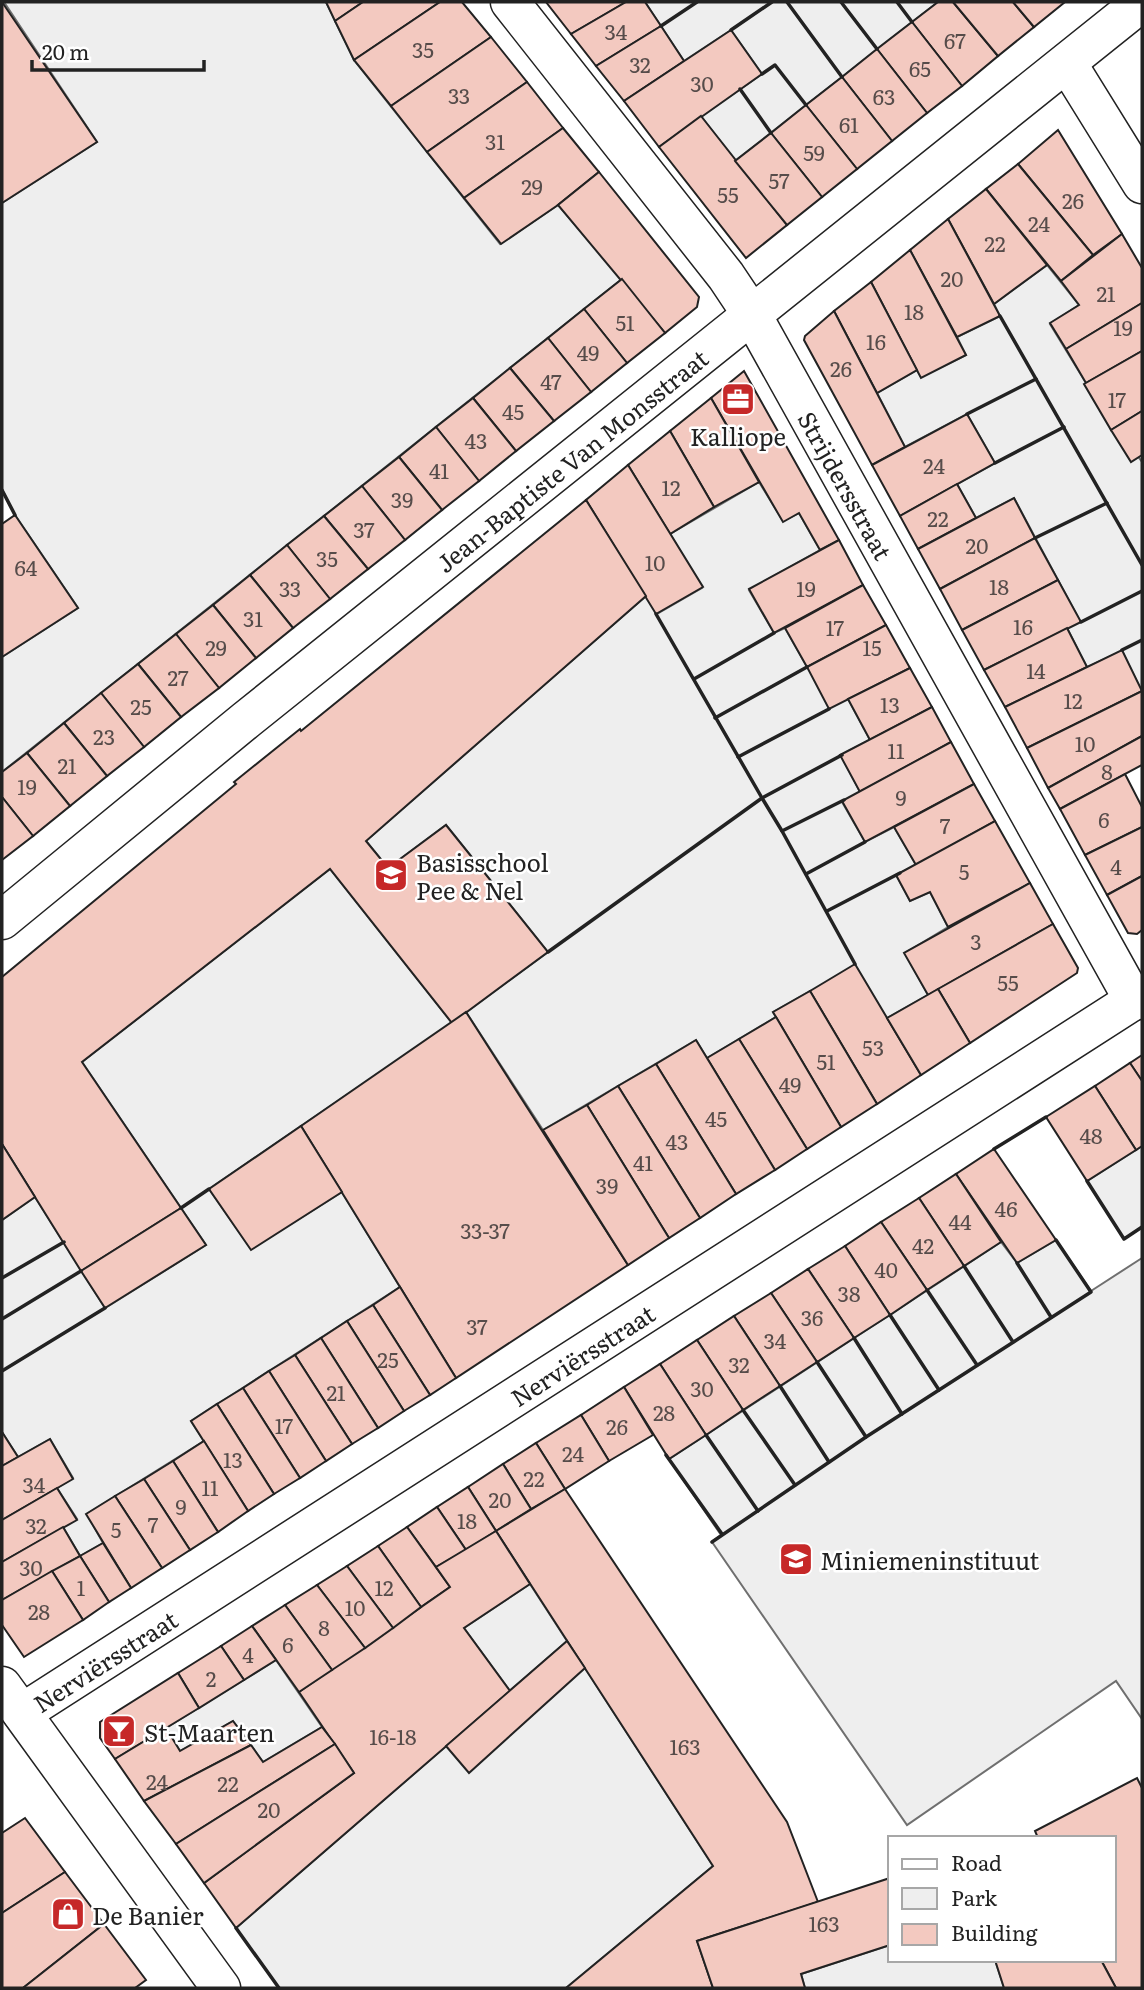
<svg xmlns="http://www.w3.org/2000/svg" width="1144" height="1990" font-family="Literata,serif">
<rect width="100%" height="100%" fill="#fff"/>
<!-- green -->
<g fill="#eee" stroke="#6f6f6f" stroke-width="2">
<polygon points="4,2 326,2 354,60 500,244 558,205 622,279 2,772 2,657 78,608 15,515 2,490 2,203 97,142"/>
<polygon points="645,2 938,2 735,161 701,116 762,74 731,30 684,61"/>
<polygon points="1047,265 1079,305 1050,324 1086,383 1142,462 1142,692 1122,651 1087,667 1067,628 1080,621 1014,498 976,518 957,484 995,463 967,414 905,447 877,393 917,370 921,377 966,355 957,337 1000,316 994,304"/>
<polygon points="759,482 783,521 799,513 820,550 749,590 774,633 785,628 807,667 848,699 870,740 841,755 860,792 842,802 865,842 894,827 916,865 896,875 910,901 930,892 948,927 905,953 928,995 887,1018 810,991 773,1012 776,1017 707,1058 696,1040 543,1130 466,1012 548,952 446,825 388,868 366,841 646,596 657,614 702,588 670,534"/>
<polygon points="330,869 452,1023 209,1189 251,1249 342,1192 400,1287 191,1421 204,1441 87,1514 103,1543 80,1556 63,1527 77,1519 57,1488 73,1478 50,1439 18,1457 2,1432 2,1220 35,1197 105,1308 206,1245 82,1062"/>
<polygon points="1142,1146 1142,1227 1124,1239 1087,1181"/>
<polygon points="1056,1240 1091,1291 1142,1258 1142,1719 1116,1681 907,1825 712,1542 721,1535 669,1459 1001,1242 1017,1263"/>
<polygon points="530,1584 567,1641 510,1691 464,1628"/>
<polygon points="276,1660 322,1727 263,1762 233,1721 180,1751 166,1728"/>
<polygon points="585,1668 713,1866 566,1988 279,1988 236,1928 446,1746"/>
<polygon points="890,1945 890,1960 995,1960 1004,1988 805,1988 801,1974"/>
</g>
<!-- building -->
<g fill="#f3c9c0" stroke="#222" stroke-width="2">
<polygon points="2,2 97,142 2,203"/>
<polygon points="326,2 363,2 335,21"/>
<polygon points="363,2 440,2 354,60 335,21"/>
<polygon points="440,2 462,2 491,37 391,106 354,60"/>
<polygon points="546,2 626,2 571,34"/>
<polygon points="626,2 645,2 661,26 596,66 571,34"/>
<polygon points="938,2 953,2 998,56 962,86 912,22"/>
<polygon points="953,2 1013,2 1034,27 998,56"/>
<polygon points="1013,2 1065,2 1034,27"/>
<polygon points="912,22 962,86 927,113 877,49"/>
<polygon points="661,26 684,61 624,101 596,66"/>
<polygon points="731,30 762,74 659,147 624,101"/>
<polygon points="491,37 527,82 427,152 391,106"/>
<polygon points="877,49 927,113 892,141 842,77"/>
<polygon points="842,77 892,141 857,169 806,105"/>
<polygon points="527,82 563,128 464,198 427,152"/>
<polygon points="806,105 857,169 822,197 771,133"/>
<polygon points="701,116 787,225 746,258 659,147"/>
<polygon points="563,128 599,172 558,205 501,244 464,198"/>
<polygon points="1058,130 1122,234 1093,255 1018,164"/>
<polygon points="771,133 822,197 787,225 735,161"/>
<polygon points="1018,164 1093,255 1061,281 986,189"/>
<polygon points="599,172 699,297 697,307 665,333 558,205"/>
<polygon points="986,189 1047,265 994,304 948,219"/>
<polygon points="948,219 1000,316 957,337 910,250"/>
<polygon points="1122,234 1142,268 1142,303 1066,349 1050,323 1079,305 1061,281"/>
<polygon points="910,250 966,355 921,378 871,282"/>
<polygon points="622,279 665,333 627,363 584,309"/>
<polygon points="871,282 917,370 877,393 834,311"/>
<polygon points="1142,303 1142,351 1086,383 1066,349"/>
<polygon points="584,309 627,363 591,392 548,338"/>
<polygon points="834,311 905,447 872,465 804,340 805,336"/>
<polygon points="548,338 591,392 554,421 510,368"/>
<polygon points="1142,351 1142,411 1111,430 1084,384"/>
<polygon points="510,368 554,421 516,451 473,398"/>
<polygon points="744,371 839,540 820,550 799,513 783,522 711,398"/>
<polygon points="473,398 516,451 479,481 436,427"/>
<polygon points="711,398 759,482 714,507 670,431"/>
<polygon points="1142,411 1142,455 1131,462 1111,430"/>
<polygon points="967,414 995,463 900,516 872,465"/>
<polygon points="436,427 479,481 442,510 399,457"/>
<polygon points="670,431 714,507 670,534 628,465"/>
<polygon points="399,457 442,510 405,540 362,486"/>
<polygon points="628,465 703,587 656,614 586,500"/>
<polygon points="957,484 976,518 918,549 900,516"/>
<polygon points="362,486 405,540 368,569 324,516"/>
<polygon points="1014,498 1035,538 940,589 918,549"/>
<polygon points="586,500 646,596 366,841 388,868 446,825 548,952 452,1023 330,869 82,1062 181,1208 81,1271 2,1144 2,977 236,784 234,782 300,729 301,731"/>
<polygon points="15,515 78,608 2,657 2,524"/>
<polygon points="324,516 368,569 330,599 287,545"/>
<polygon points="1035,538 1058,580 962,630 940,589"/>
<polygon points="839,540 863,585 774,633 749,589"/>
<polygon points="287,545 330,599 293,628 250,575"/>
<polygon points="250,575 293,628 256,658 213,605"/>
<polygon points="1058,580 1081,622 984,670 962,630"/>
<polygon points="863,585 886,625 807,667 785,628"/>
<polygon points="213,605 256,658 219,688 176,634"/>
<polygon points="886,625 910,668 829,709 807,667"/>
<polygon points="1067,628 1087,667 1005,707 984,670"/>
<polygon points="176,634 219,688 181,717 138,664"/>
<polygon points="1122,650 1142,691 1027,748 1005,707"/>
<polygon points="138,664 181,717 144,747 101,693"/>
<polygon points="910,668 932,707 870,740 848,699"/>
<polygon points="1142,691 1142,736 1048,788 1027,748"/>
<polygon points="101,693 144,747 107,776 64,723"/>
<polygon points="932,707 951,742 860,792 840,755"/>
<polygon points="64,723 107,776 70,806 27,753"/>
<polygon points="1142,736 1142,765 1060,809 1048,788"/>
<polygon points="951,742 974,784 865,842 842,801"/>
<polygon points="27,753 70,806 33,836 2,797 2,772"/>
<polygon points="1125,774 1142,807 1142,827 1085,855 1060,809"/>
<polygon points="974,784 995,821 916,865 894,827"/>
<polygon points="2,797 33,836 2,860"/>
<polygon points="995,821 1030,883 948,927 930,892 910,901 896,875"/>
<polygon points="1142,827 1142,876 1107,895 1085,855"/>
<polygon points="1142,876 1142,930 1137,934 1128,933 1107,895"/>
<polygon points="1030,883 1053,924 928,995 904,953"/>
<polygon points="1053,924 1078,968 1077,973 970,1043 938,989"/>
<polygon points="855,964 921,1075 877,1104 810,991"/>
<polygon points="938,989 970,1043 921,1075 887,1018"/>
<polygon points="810,991 877,1104 841,1127 773,1012"/>
<polygon points="466,1012 628,1265 456,1378 301,1126"/>
<polygon points="776,1017 841,1127 807,1149 739,1039"/>
<polygon points="739,1039 807,1149 775,1170 707,1058"/>
<polygon points="696,1040 775,1170 736,1194 656,1064"/>
<polygon points="1142,1055 1142,1081 1130,1063"/>
<polygon points="1130,1063 1142,1081 1142,1146 1136,1150 1095,1086"/>
<polygon points="656,1064 736,1194 700,1218 618,1086"/>
<polygon points="618,1086 700,1218 669,1238 587,1105"/>
<polygon points="1095,1086 1136,1150 1087,1181 1046,1117"/>
<polygon points="587,1105 669,1238 628,1265 543,1130"/>
<polygon points="301,1126 342,1192 251,1250 209,1189"/>
<polygon points="2,1144 35,1197 2,1220"/>
<polygon points="994,1149 1056,1240 1017,1263 956,1174"/>
<polygon points="956,1174 1001,1242 964,1266 919,1198"/>
<polygon points="919,1198 964,1266 927,1290 881,1222"/>
<polygon points="181,1208 206,1245 105,1308 81,1271"/>
<polygon points="881,1222 927,1290 890,1315 845,1246"/>
<polygon points="845,1246 890,1315 854,1338 808,1269"/>
<polygon points="808,1269 854,1338 817,1362 771,1293"/>
<polygon points="400,1287 456,1378 430,1395 373,1305"/>
<polygon points="771,1293 817,1362 780,1386 734,1316"/>
<polygon points="373,1305 430,1395 404,1411 347,1321"/>
<polygon points="734,1316 780,1386 743,1410 697,1340"/>
<polygon points="347,1321 404,1411 378,1428 321,1338"/>
<polygon points="321,1338 378,1428 352,1444 295,1355"/>
<polygon points="697,1340 743,1410 706,1435 660,1364"/>
<polygon points="295,1355 352,1444 326,1461 269,1371"/>
<polygon points="660,1364 706,1435 669,1459 624,1387"/>
<polygon points="269,1371 326,1461 300,1478 243,1388"/>
<polygon points="624,1387 653,1435 609,1461 581,1415"/>
<polygon points="243,1388 300,1478 274,1494 217,1404"/>
<polygon points="217,1404 274,1494 248,1511 191,1421"/>
<polygon points="581,1415 609,1461 565,1489 536,1443"/>
<polygon points="2,1432 18,1457 2,1466"/>
<polygon points="50,1439 73,1479 2,1520 2,1466"/>
<polygon points="204,1441 248,1511 218,1532 173,1461"/>
<polygon points="536,1443 565,1489 531,1509 503,1464"/>
<polygon points="173,1461 218,1532 190,1550 144,1479"/>
<polygon points="503,1464 531,1509 496,1531 468,1487"/>
<polygon points="144,1479 190,1550 162,1568 115,1496"/>
<polygon points="468,1487 496,1531 466,1550 437,1507"/>
<polygon points="57,1488 77,1520 2,1562 2,1520"/>
<polygon points="565,1489 787,1822 818,1902 697,1941 713,1988 566,1988 713,1866 496,1531"/>
<polygon points="115,1496 162,1568 131,1588 86,1514"/>
<polygon points="437,1507 466,1550 436,1567 407,1527"/>
<polygon points="63,1527 80,1556 2,1600 2,1562"/>
<polygon points="407,1527 450,1587 421,1607 378,1546"/>
<polygon points="496,1531 530,1584 464,1628 510,1691 236,1928 204,1883 354,1773 299,1692 450,1587 436,1567"/>
<polygon points="103,1543 131,1588 109,1602 80,1556"/>
<polygon points="378,1546 421,1607 393,1628 347,1566"/>
<polygon points="80,1556 109,1602 83,1620 52,1571"/>
<polygon points="347,1566 393,1628 365,1648 317,1585"/>
<polygon points="52,1571 83,1620 24,1657 2,1625 2,1600"/>
<polygon points="317,1585 365,1648 332,1670 285,1605"/>
<polygon points="285,1605 332,1670 299,1692 252,1626"/>
<polygon points="252,1626 276,1660 244,1680 221,1646"/>
<polygon points="567,1641 585,1668 469,1773 446,1746"/>
<polygon points="221,1646 244,1680 199,1708 178,1673"/>
<polygon points="178,1673 199,1708 115,1759 100,1738 100,1722"/>
<polygon points="233,1721 251,1745 144,1801 115,1759 166,1728 180,1751"/>
<polygon points="322,1727 335,1744 176,1844 144,1801 251,1745 263,1762"/>
<polygon points="335,1744 354,1773 204,1883 176,1844"/>
<polygon points="1137,1778 1142,1788 1142,1988 1116,1988 1101,1960 1114,1960 1114,1838 1038,1838 1035,1831"/>
<polygon points="25,1818 65,1872 2,1913 2,1833"/>
<polygon points="65,1872 104,1924 23,1988 2,1988 2,1913"/>
<polygon points="890,1878 890,1945 801,1974 805,1988 713,1988 697,1941"/>
<polygon points="104,1924 146,1980 135,1988 23,1988"/>
<polygon points="995,1960 1101,1960 1116,1988 1004,1988"/>
</g>
<g fill="none" stroke-linecap="round" stroke-linejoin="round">
<!-- minor casing -->
<g stroke="#222" stroke-width="41">
<g id="minor">
<path id="s1" d="M510,2L726,276L752,315L1134,1001"/>
<polyline points="1067,63 1142,184"/>
<polyline points="2,1686 221,1988"/>
<path id="s2" d="M22,1713L1142,995"/>
</g>
</g>
<!-- tertiary casing -->
<g stroke="#222" stroke-width="41">
<g id="tertiary">
<path id="s3" d="M2,920L246,720L1142,2"/>
</g>
</g>
<!-- minor -->
<use href="#minor" stroke="#fff" stroke-width="38"/>
<!-- tertiary -->
<use href="#tertiary" stroke="#fff" stroke-width="38"/>
<!-- wall -->
<g stroke="#222" stroke-width="3.5">
<polyline points="787,2 842,77"/>
<polyline points="841,2 877,49"/>
<polyline points="897,2 912,22"/>
<polyline points="661,26 697,2"/>
<polyline points="731,30 772,2"/>
<polyline points="762,74 775,65 806,105"/>
<polyline points="740,89 771,133"/>
<polyline points="1000,316 1142,565"/>
<polyline points="967,414 1036,379"/>
<polyline points="995,463 1064,427"/>
<polyline points="2,490 15,515"/>
<polyline points="1035,538 1107,503"/>
<polyline points="1081,622 1142,591"/>
<polyline points="1122,650 1142,640"/>
<polyline points="694,679 774,633"/>
<polyline points="715,718 807,667"/>
<polyline points="842,755 762,798 782,831 855,964"/>
<polyline points="738,757 829,709"/>
<polyline points="782,831 844,800"/>
<polyline points="806,874 865,842"/>
<polyline points="827,911 900,873"/>
<polyline points="548,952 762,798 656,614"/>
<polyline points="994,1149 1046,1117"/>
<polyline points="1087,1181 1124,1239 1142,1227"/>
<polyline points="181,1208 209,1189"/>
<polyline points="1017,1263 1051,1317"/>
<polyline points="964,1266 1013,1342"/>
<polyline points="2,1278 64,1242"/>
<polyline points="927,1290 977,1365"/>
<polyline points="890,1315 939,1390"/>
<polyline points="2,1319 81,1271"/>
<polyline points="854,1338 902,1414"/>
<polyline points="817,1362 866,1437"/>
<polyline points="2,1371 105,1308"/>
<polyline points="780,1386 829,1462"/>
<polyline points="743,1410 795,1485"/>
<polyline points="706,1435 758,1511"/>
<polyline points="666,1455 722,1534"/>
<polyline points="712,1542 866,1437 1091,1292 1056,1240"/>
<polyline points="236,1928 279,1988"/>
</g>
</g>
<!-- icons -->
<defs>
<g id="office-square" transform="scale(1.75)"><rect x="-9" y="-9" width="18" height="18" rx="4" fill="#c62828" stroke="#fff"/><path d="M-6-3h4V-5.5h4V-3h4V5H-6ZM-1-4.5V-3h2v-1.5ZM-6 0V1H6V0Z" fill="#fff"/></g>
<g id="school-square" transform="scale(1.75)"><rect x="-9" y="-9" width="18" height="18" rx="4" fill="#c62828" stroke="#fff"/><path d="M0-5L7-2L0 1L-7-2ZM-4 1L0 2.5L4 1V4Q0 6-4 4Z" fill="#fff"/></g>
<g id="bar-square" transform="scale(1.75)"><rect x="-9" y="-9" width="18" height="18" rx="4" fill="#c62828" stroke="#fff"/><path d="M-6-5H6L.8 .8V4.5H3.5V6h-7V4.5H-.8V.8Z" fill="#fff"/></g>
<g id="shop-square" transform="scale(1.75)"><rect x="-9" y="-9" width="18" height="18" rx="4" fill="#c62828" stroke="#fff"/><path d="M-5-2.5h2.3a2.7 3.5 0 0 1 5.4 0H5L5.5 6h-11ZM-1.5-2.5h3a1.5 2.3 0 0 0-3 0Z" fill="#fff"/></g>
</defs>
<g fill-rule="evenodd">
<use href="#office-square" x="738" y="399"/>
<use href="#school-square" x="391" y="875"/>
<use href="#school-square" x="796" y="1559"/>
<use href="#bar-square" x="119" y="1731"/>
<use href="#shop-square" x="68" y="1914"/>
</g>
<g text-anchor="middle" dominant-baseline="central" stroke-width="5" stroke-linejoin="round" paint-order="stroke">
<!-- number labels -->
<g font-size="21" fill="#564c4a">
<text x="616" y="30">34</text>
<text x="955" y="39">67</text>
<text x="423" y="48">35</text>
<text x="640" y="63">32</text>
<text x="920" y="67">65</text>
<text x="702" y="82">30</text>
<text x="459" y="94">33</text>
<text x="884" y="95">63</text>
<text x="849" y="123">61</text>
<text x="495" y="140">31</text>
<text x="814" y="151">59</text>
<text x="779" y="179">57</text>
<text x="532" y="185">29</text>
<text x="728" y="193">55</text>
<text x="1073" y="199">26</text>
<text x="1039" y="222">24</text>
<text x="995" y="242">22</text>
<text x="952" y="277">20</text>
<text x="1106" y="292">21</text>
<text x="914" y="310">18</text>
<text x="625" y="321">51</text>
<text x="1123" y="326">19</text>
<text x="876" y="340">16</text>
<text x="588" y="351">49</text>
<text x="841" y="367">26</text>
<text x="551" y="380">47</text>
<text x="1117" y="398">17</text>
<text x="513" y="410">45</text>
<text x="476" y="439">43</text>
<text x="934" y="464">24</text>
<text x="439" y="469">41</text>
<text x="671" y="486">12</text>
<text x="402" y="498">39</text>
<text x="938" y="517">22</text>
<text x="364" y="528">37</text>
<text x="977" y="544">20</text>
<text x="327" y="557">35</text>
<text x="655" y="561">10</text>
<text x="26" y="566">64</text>
<text x="999" y="585">18</text>
<text x="290" y="587">33</text>
<text x="806" y="587">19</text>
<text x="253" y="617">31</text>
<text x="1023" y="625">16</text>
<text x="835" y="626">17</text>
<text x="216" y="646">29</text>
<text x="872" y="646">15</text>
<text x="1036" y="669">14</text>
<text x="178" y="676">27</text>
<text x="1073" y="699">12</text>
<text x="890" y="703">13</text>
<text x="141" y="705">25</text>
<text x="104" y="735">23</text>
<text x="1085" y="742">10</text>
<text x="896" y="749">11</text>
<text x="67" y="764">21</text>
<text x="1107" y="770">8</text>
<text x="27" y="785">19</text>
<text x="901" y="796">9</text>
<text x="1104" y="818">6</text>
<text x="945" y="824">7</text>
<text x="1116" y="865">4</text>
<text x="964" y="870">5</text>
<text x="976" y="940">3</text>
<text x="1008" y="981">55</text>
<text x="873" y="1046">53</text>
<text x="826" y="1060">51</text>
<text x="790" y="1083">49</text>
<text x="716" y="1117">45</text>
<text x="1091" y="1134">48</text>
<text x="677" y="1140">43</text>
<text x="643" y="1161">41</text>
<text x="607" y="1184">39</text>
<text x="1006" y="1207">46</text>
<text x="960" y="1220">44</text>
<text x="485" y="1229">33-37</text>
<text x="923" y="1244">42</text>
<text x="886" y="1268">40</text>
<text x="849" y="1292">38</text>
<text x="812" y="1316">36</text>
<text x="477" y="1325">37</text>
<text x="775" y="1339">34</text>
<text x="388" y="1358">25</text>
<text x="739" y="1363">32</text>
<text x="702" y="1387">30</text>
<text x="336" y="1391">21</text>
<text x="664" y="1411">28</text>
<text x="284" y="1424">17</text>
<text x="617" y="1425">26</text>
<text x="573" y="1452">24</text>
<text x="233" y="1458">13</text>
<text x="534" y="1477">22</text>
<text x="34" y="1483">34</text>
<text x="210" y="1486">11</text>
<text x="500" y="1498">20</text>
<text x="181" y="1505">9</text>
<text x="467" y="1519">18</text>
<text x="153" y="1523">7</text>
<text x="36" y="1524">32</text>
<text x="116" y="1528">5</text>
<text x="31" y="1566">30</text>
<text x="81" y="1586">1</text>
<text x="384" y="1586">12</text>
<text x="355" y="1606">10</text>
<text x="39" y="1610">28</text>
<text x="324" y="1626">8</text>
<text x="288" y="1643">6</text>
<text x="248" y="1653">4</text>
<text x="211" y="1677">2</text>
<text x="393" y="1735">16-18</text>
<text x="685" y="1745">163</text>
<text x="157" y="1780">24</text>
<text x="228" y="1782">22</text>
<text x="269" y="1808">20</text>
<text x="824" y="1922">163</text>
</g>
<!-- poi labels -->
<g font-size="24" fill="#222" stroke="#fff" text-anchor="start">
<text x="738" y="435" text-anchor="middle">Kalliope</text>
<text x="416" y="861">Basisschool<tspan x="416" dy="28">Pee &amp; Nel</tspan></text>
<text x="820" y="1559">Miniemeninstituut</text>
<text x="144" y="1731">St-Maarten</text>
<text x="92" y="1914">De Banier</text>
</g>
<!-- street labels -->
<g font-size="24" fill="#222" stroke="#fff">
<text stroke="none"><textPath href="#s3" startOffset="732">Jean-Baptiste Van Monsstraat</textPath></text>
<text stroke="none"><textPath href="#s1" startOffset="590">Strijdersstraat</textPath></text>
<text stroke="none"><textPath href="#s2" startOffset="665">Nerviërsstraat</textPath></text>
<text stroke="none"><textPath href="#s2" startOffset="98">Nerviërsstraat</textPath></text>
</g>
</g>
<!-- border -->
<rect width="1144" height="1990" fill="none" stroke="#222222" stroke-width="7"/>
<!-- legend -->
<rect x="888" y="1836" width="228" height="126" fill="#ffffff" stroke="#a7a7a7" stroke-width="2"/>
<rect x="902" y="1859" width="35" height="10" fill="#ffffff" stroke="#a7a7a7" stroke-width="2"/>
<text x="951" y="1871" font-size="21" fill="#222222">Road</text>
<rect x="902" y="1888" width="35" height="21" fill="#eeeeee" stroke="#a7a7a7" stroke-width="2"/>
<text x="951" y="1906" font-size="21" fill="#222222">Park</text>
<rect x="902" y="1924" width="35" height="21" fill="#f3c9c0" stroke="#a7a7a7" stroke-width="2"/>
<text x="951" y="1941" font-size="21" fill="#222222">Building</text>
<!-- scale -->
<path d="M32 60v10h172v-10" fill="none" stroke="#222222" stroke-width="3.5"/>
<text x="42" y="60" font-size="21" fill="#222222" stroke="#ffffff" stroke-width="5" paint-order="stroke">20 m</text>
</svg>
